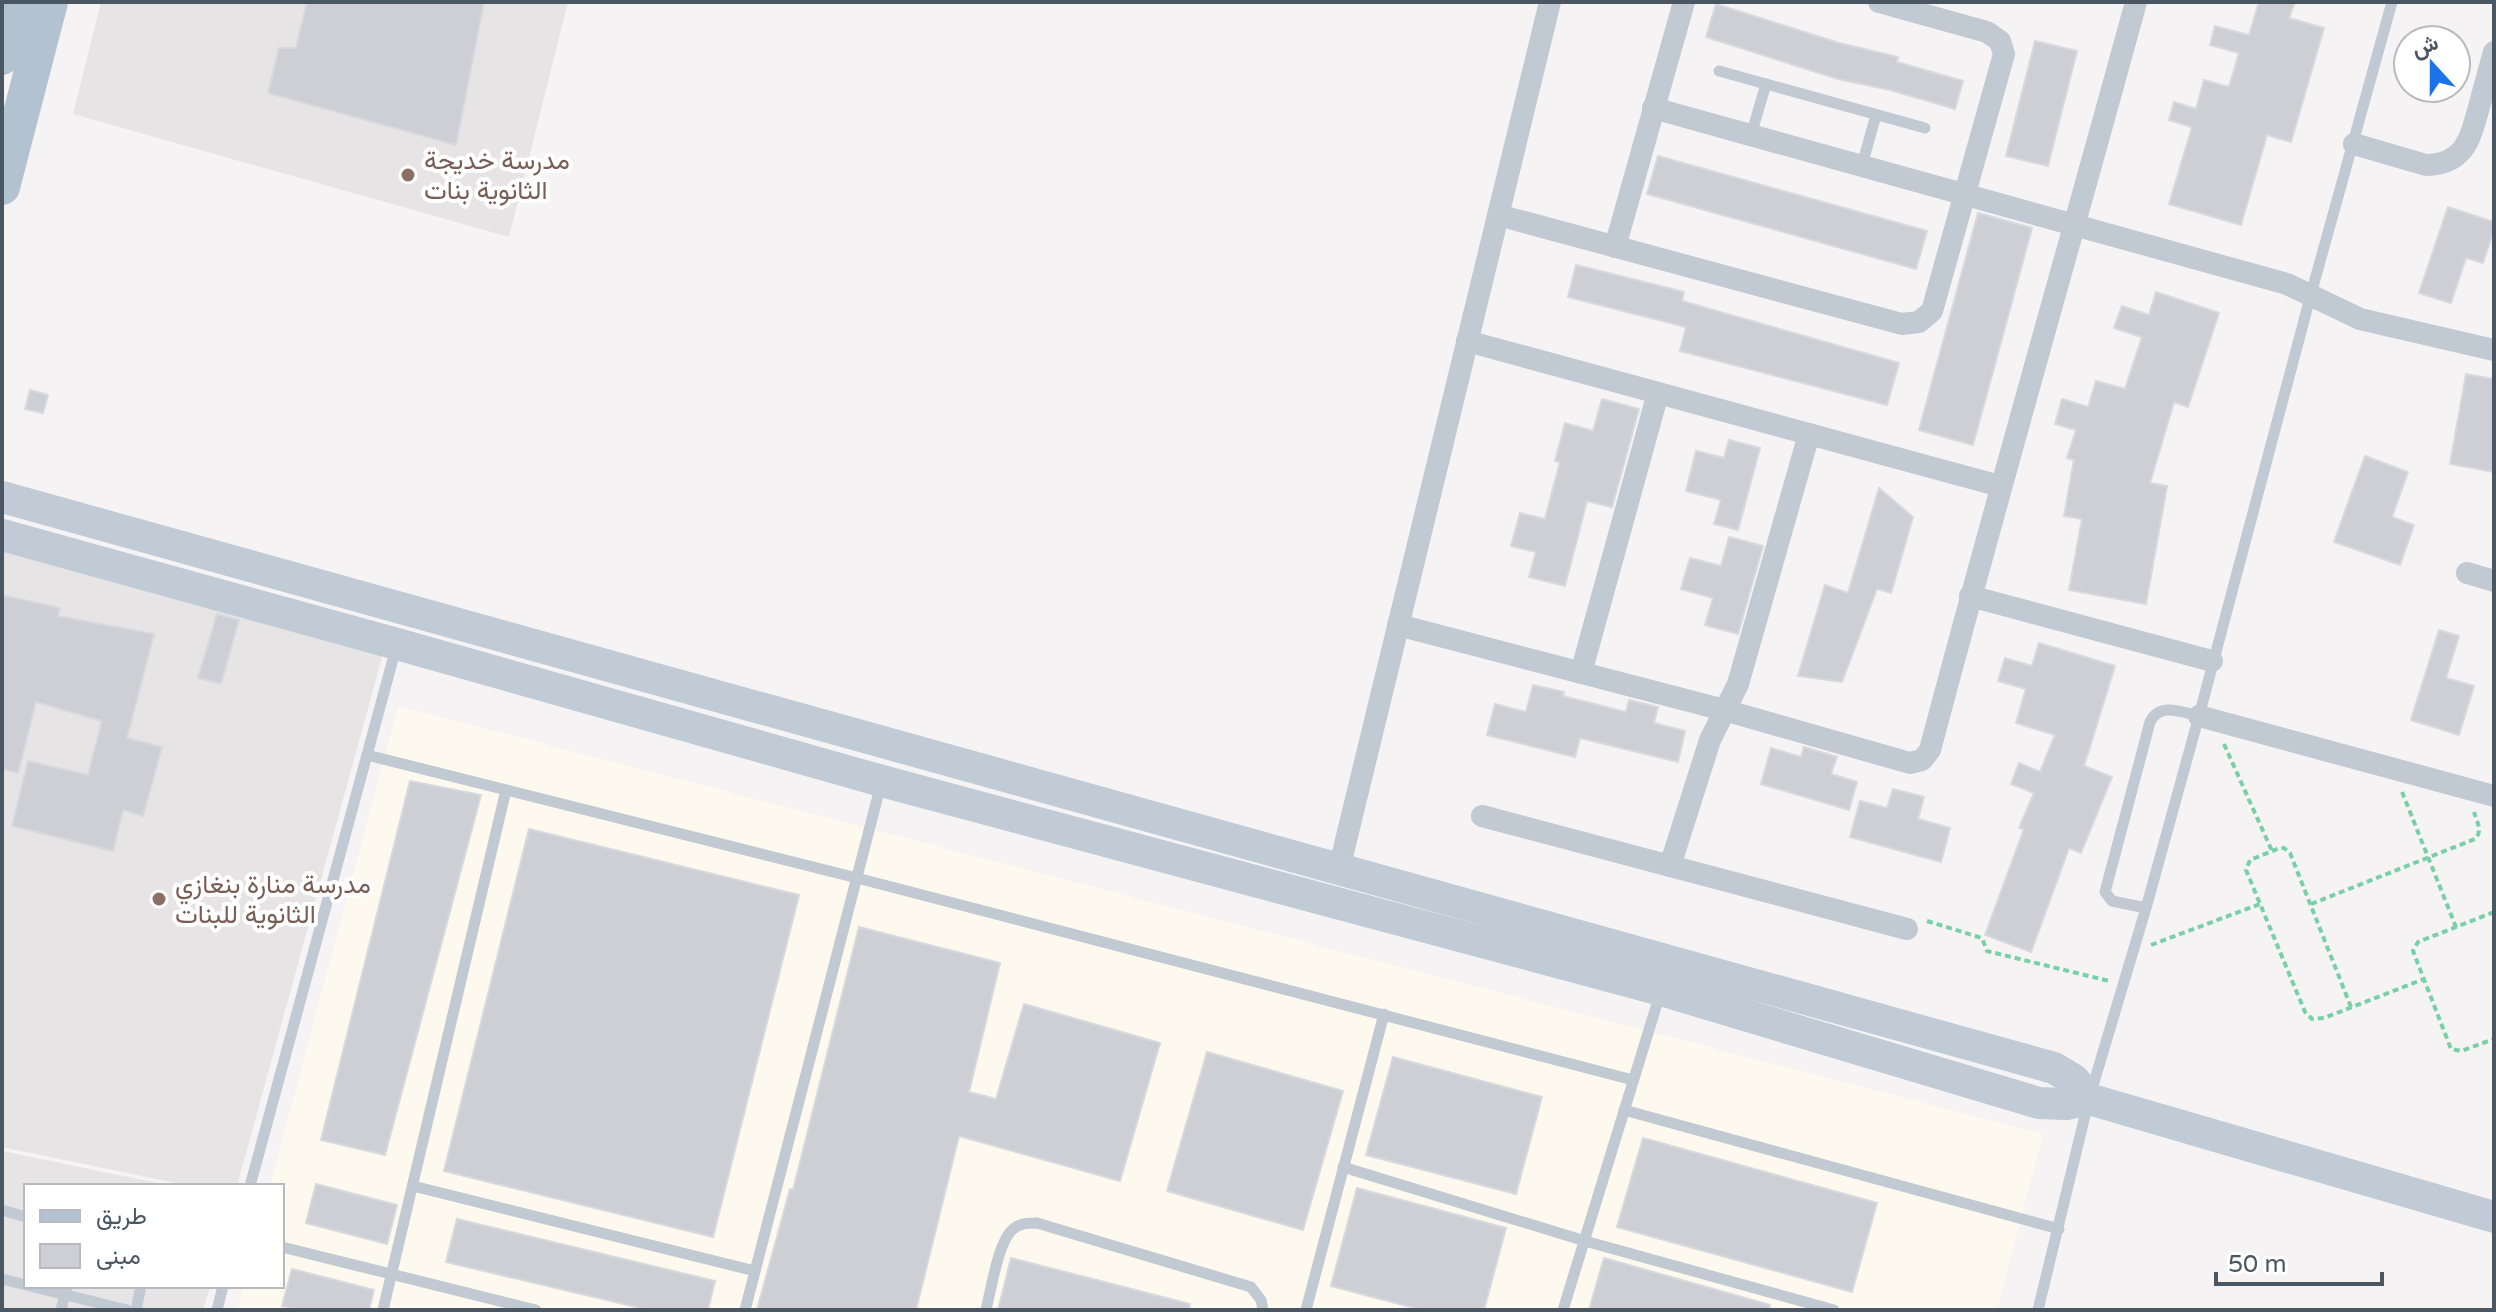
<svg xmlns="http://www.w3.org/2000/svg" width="2496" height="1312" font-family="'Varela Round',Vazirmatn,sans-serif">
<rect width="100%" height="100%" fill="#f5f3f3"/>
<!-- commercial -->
<polygon fill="#fdf9ef" points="398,706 2043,1134 1997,1310 237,1310 243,1286 282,1286 282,1186 270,1186"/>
<!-- education -->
<g fill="#e6e4e5">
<polygon points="101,2 568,2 509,237 73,114"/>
<polygon points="2,549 384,650 237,1186 190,1186 2,1147"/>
<polygon points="2,1151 172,1186 26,1186 26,1286 210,1286 203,1310 2,1310"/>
</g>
<!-- building -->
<g fill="#cdcfd5" stroke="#d7d9de" stroke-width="2">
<polygon points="307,2 484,2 456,145 268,93 279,48 296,48"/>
<polygon points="2259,2 2295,2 2289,18 2324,28 2291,142 2267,135 2241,225 2169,204 2192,127 2169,120 2174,102 2196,109 2204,80 2229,87 2239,53 2210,45 2215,26 2249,35"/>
<polygon points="1716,4 1839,43 1898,57 1897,62 1963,81 1955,109 1890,90 1838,79 1706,37"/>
<polygon points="2035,41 2077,51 2048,166 2006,156"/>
<polygon points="1658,156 1927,231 1916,269 1647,194"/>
<polygon points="2448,207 2494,222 2494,229 2483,263 2466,258 2451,303 2419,293"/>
<polygon points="1978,213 2032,228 1973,445 1919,430"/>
<polygon points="1576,265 1684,292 1682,301 1899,363 1887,405 1680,351 1686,327 1568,297"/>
<polygon points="2156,292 2219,313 2188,407 2174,402 2150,483 2167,486 2146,604 2069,590 2082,519 2064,516 2074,460 2067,458 2076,430 2055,424 2062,399 2088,407 2096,381 2125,389 2142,337 2114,328 2122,306 2149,315"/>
<polygon points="2466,374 2494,379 2494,472 2450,464"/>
<polygon points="30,390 48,395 43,413 25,409"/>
<polygon points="1602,399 1639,409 1612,507 1587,501 1565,586 1529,577 1536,552 1511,546 1520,513 1545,519 1560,462 1555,461 1565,423 1593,431"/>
<polygon points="1729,440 1760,448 1738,530 1714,524 1721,500 1686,491 1696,451 1724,458"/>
<polygon points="2365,456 2408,472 2392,517 2414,525 2400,565 2334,542"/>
<polygon points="1879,488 1913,517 1891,593 1877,589 1842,682 1798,676 1825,585 1848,593"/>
<polygon points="1729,537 1763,546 1738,634 1705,625 1713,598 1681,589 1690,558 1721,566"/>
<polygon points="2,595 60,608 58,616 154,634 127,738 162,747 143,816 123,810 113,851 12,826 28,761 88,775 102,721 36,702 18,773 2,769"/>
<polygon points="217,614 239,620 221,684 198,678"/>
<polygon points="2439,630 2459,636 2446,678 2474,686 2459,735 2411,720"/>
<polygon points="2039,643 2115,666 2084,766 2112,777 2081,853 2069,848 2031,952 1985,935 2024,829 2019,828 2034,793 2011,784 2019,763 2040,772 2055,735 2016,723 2026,689 1998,681 2005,658 2032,666"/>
<polygon points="1533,685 1564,692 1563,696 1626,712 1629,700 1658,707 1654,723 1685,731 1678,762 1580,738 1575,757 1487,735 1495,704 1526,712"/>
<polygon points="1804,747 1837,757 1831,774 1857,782 1849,810 1761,784 1771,748 1801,757"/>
<polygon points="410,781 481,795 385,1155 321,1140"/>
<polygon points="1893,789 1924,797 1918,819 1950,828 1941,862 1850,837 1860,801 1887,808"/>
<polygon points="529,829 799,895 713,1237 444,1171"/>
<polygon points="859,927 1000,963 969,1092 996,1099 1024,1004 1160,1043 1120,1181 959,1136 916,1310 757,1310 790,1189 793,1190"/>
<polygon points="1207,1052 1343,1091 1303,1230 1167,1191"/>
<polygon points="1393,1057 1542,1097 1516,1194 1366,1155"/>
<polygon points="1643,1138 1877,1203 1852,1292 1617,1227"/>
<polygon points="316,1184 397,1205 387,1244 306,1223"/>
<polygon points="1357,1188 1506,1228 1484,1310 1422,1310 1331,1286"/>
<polygon points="457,1219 715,1281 708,1310 649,1310 446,1262"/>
<polygon points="1011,1258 1190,1304 1189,1310 998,1310"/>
<polygon points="1604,1258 1770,1305 1769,1310 1589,1310"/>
<polygon points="292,1269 374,1290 369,1310 298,1310 282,1306"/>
</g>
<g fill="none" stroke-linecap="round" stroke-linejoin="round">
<!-- path -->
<g stroke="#7ad0a6" stroke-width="4" stroke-dasharray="6 4" stroke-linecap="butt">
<polyline points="2224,744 2272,851"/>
<polyline points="2402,792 2456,927"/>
<path d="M2311,904L2475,839C2483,831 2477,822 2474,812"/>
<polyline points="2494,912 2418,942 2413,951 2451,1049 2461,1051 2494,1039"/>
<polyline points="1927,921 1982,938 1987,951 2109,981"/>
<polyline points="2151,945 2260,904"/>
<polyline points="2351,1007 2290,853 2284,848 2280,848 2250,860 2246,870 2305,1012 2312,1019 2324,1018 2424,979"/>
</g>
<!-- lane -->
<g stroke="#c1cad2" stroke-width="11">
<polyline points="1719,71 1925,128"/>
<polyline points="1751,135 1766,84"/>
<polyline points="1862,165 1876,115"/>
<polyline points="367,755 857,878 1633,1080"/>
<path d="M2146,908L2112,901L2105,892L2150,722C2160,702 2181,712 2199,716"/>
<polyline points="1624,1110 2059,1229"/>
<polyline points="1343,1167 1585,1241 1834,1310"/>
<polyline points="250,1186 396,648"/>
<polyline points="413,1186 755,1271"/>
<polyline points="2,1210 26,1217"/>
<polyline points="282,1247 536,1310"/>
<polyline points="2,1279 26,1285"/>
<polyline points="30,1286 127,1310"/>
<polyline points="61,1310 67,1286"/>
<polyline points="136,1310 141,1286"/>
<polyline points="217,1310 223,1286"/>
<polyline points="383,1310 506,790"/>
<polyline points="745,1310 881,784"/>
<path d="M986,1310C991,1290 998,1243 1012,1230C1019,1223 1028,1223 1037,1223L1251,1287L1261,1300L1263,1310"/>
<polyline points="1306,1310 1384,1014"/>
<polyline points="1563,1310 1660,994"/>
<polyline points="2038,1310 2089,1099 2146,908 2199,716 2311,294 2392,2"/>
</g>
<!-- street -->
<g stroke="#c1cad2" stroke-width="22">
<polyline points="1653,108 2287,284 2360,319 2494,350"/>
<path d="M2354,144L2426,165C2465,164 2470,139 2479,107C2484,88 2489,70 2494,52"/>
<polyline points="1498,215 1902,324 1919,322 1932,311 2004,54 2000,41 1987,32 1879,2"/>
<polyline points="1615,247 1684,2"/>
<polyline points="1467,341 2000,486"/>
<polyline points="2467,573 2494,581"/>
<polyline points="1970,596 2212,661"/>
<path d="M1398,625L1724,710L1910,763L1922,760L1930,750C1996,500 2068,251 2136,2"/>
<polyline points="1581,673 1658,393"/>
<polyline points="2199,716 2494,796"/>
<polyline points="1482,816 1907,929"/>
<polyline points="1670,866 1710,740 1738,684 1809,434"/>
<polyline points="1339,869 1550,2"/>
</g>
<!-- secondary -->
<g stroke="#c1cbd6" stroke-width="32">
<polyline points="2,497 2054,1068 2074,1080 2089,1099"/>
<polyline points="2,535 397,644 882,781 1661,990 2039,1103 2066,1104 2089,1099 2494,1217"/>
</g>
<!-- primary -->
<g stroke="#b3c2d1" stroke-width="36">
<polyline points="2,57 15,2"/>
<polyline points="2,187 50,2"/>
</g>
</g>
<!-- markers -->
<g fill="#8d6e63" stroke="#fff" stroke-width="3">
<circle cx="408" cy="175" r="8"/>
<circle cx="159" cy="899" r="8"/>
</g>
<g text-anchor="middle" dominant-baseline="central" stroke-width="8" stroke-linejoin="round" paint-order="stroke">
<!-- education labels -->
<g font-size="26" fill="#785e54" stroke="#fff" text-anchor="start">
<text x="424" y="160">مدرسة خديجة<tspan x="424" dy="30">الثانوية بنات</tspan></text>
<text x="175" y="884">مدرسة منارة بنغازي<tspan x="175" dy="30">الثانوية للبنات</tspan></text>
</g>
</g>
<!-- border -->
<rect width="2496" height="1312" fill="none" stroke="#4a5661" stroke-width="8"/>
<!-- legend -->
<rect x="24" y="1184" width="260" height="104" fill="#ffffff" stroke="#b7bbc0" stroke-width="2"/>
<rect x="40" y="1210" width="40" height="12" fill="#b3c2d1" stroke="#b7bbc0" stroke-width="2"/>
<text x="96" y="1224" font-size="24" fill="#4a5661">طريق</text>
<rect x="40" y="1244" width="40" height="24" fill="#cdcfd5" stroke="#b7bbc0" stroke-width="2"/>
<text x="96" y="1264" font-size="24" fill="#4a5661">مبنى</text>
<!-- north arrow -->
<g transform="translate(2432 64) rotate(339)"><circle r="38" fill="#ffffff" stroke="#b7bbc0" stroke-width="2"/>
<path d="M0-6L14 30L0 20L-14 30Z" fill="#1a73e8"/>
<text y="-12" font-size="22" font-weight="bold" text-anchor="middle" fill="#4a5661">ش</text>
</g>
<!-- scale -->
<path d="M2216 1272v12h166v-12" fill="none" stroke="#4a5661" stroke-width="4"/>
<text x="2228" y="1272" font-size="24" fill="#4a5661" stroke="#ffffff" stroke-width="6" paint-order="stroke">50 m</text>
</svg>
